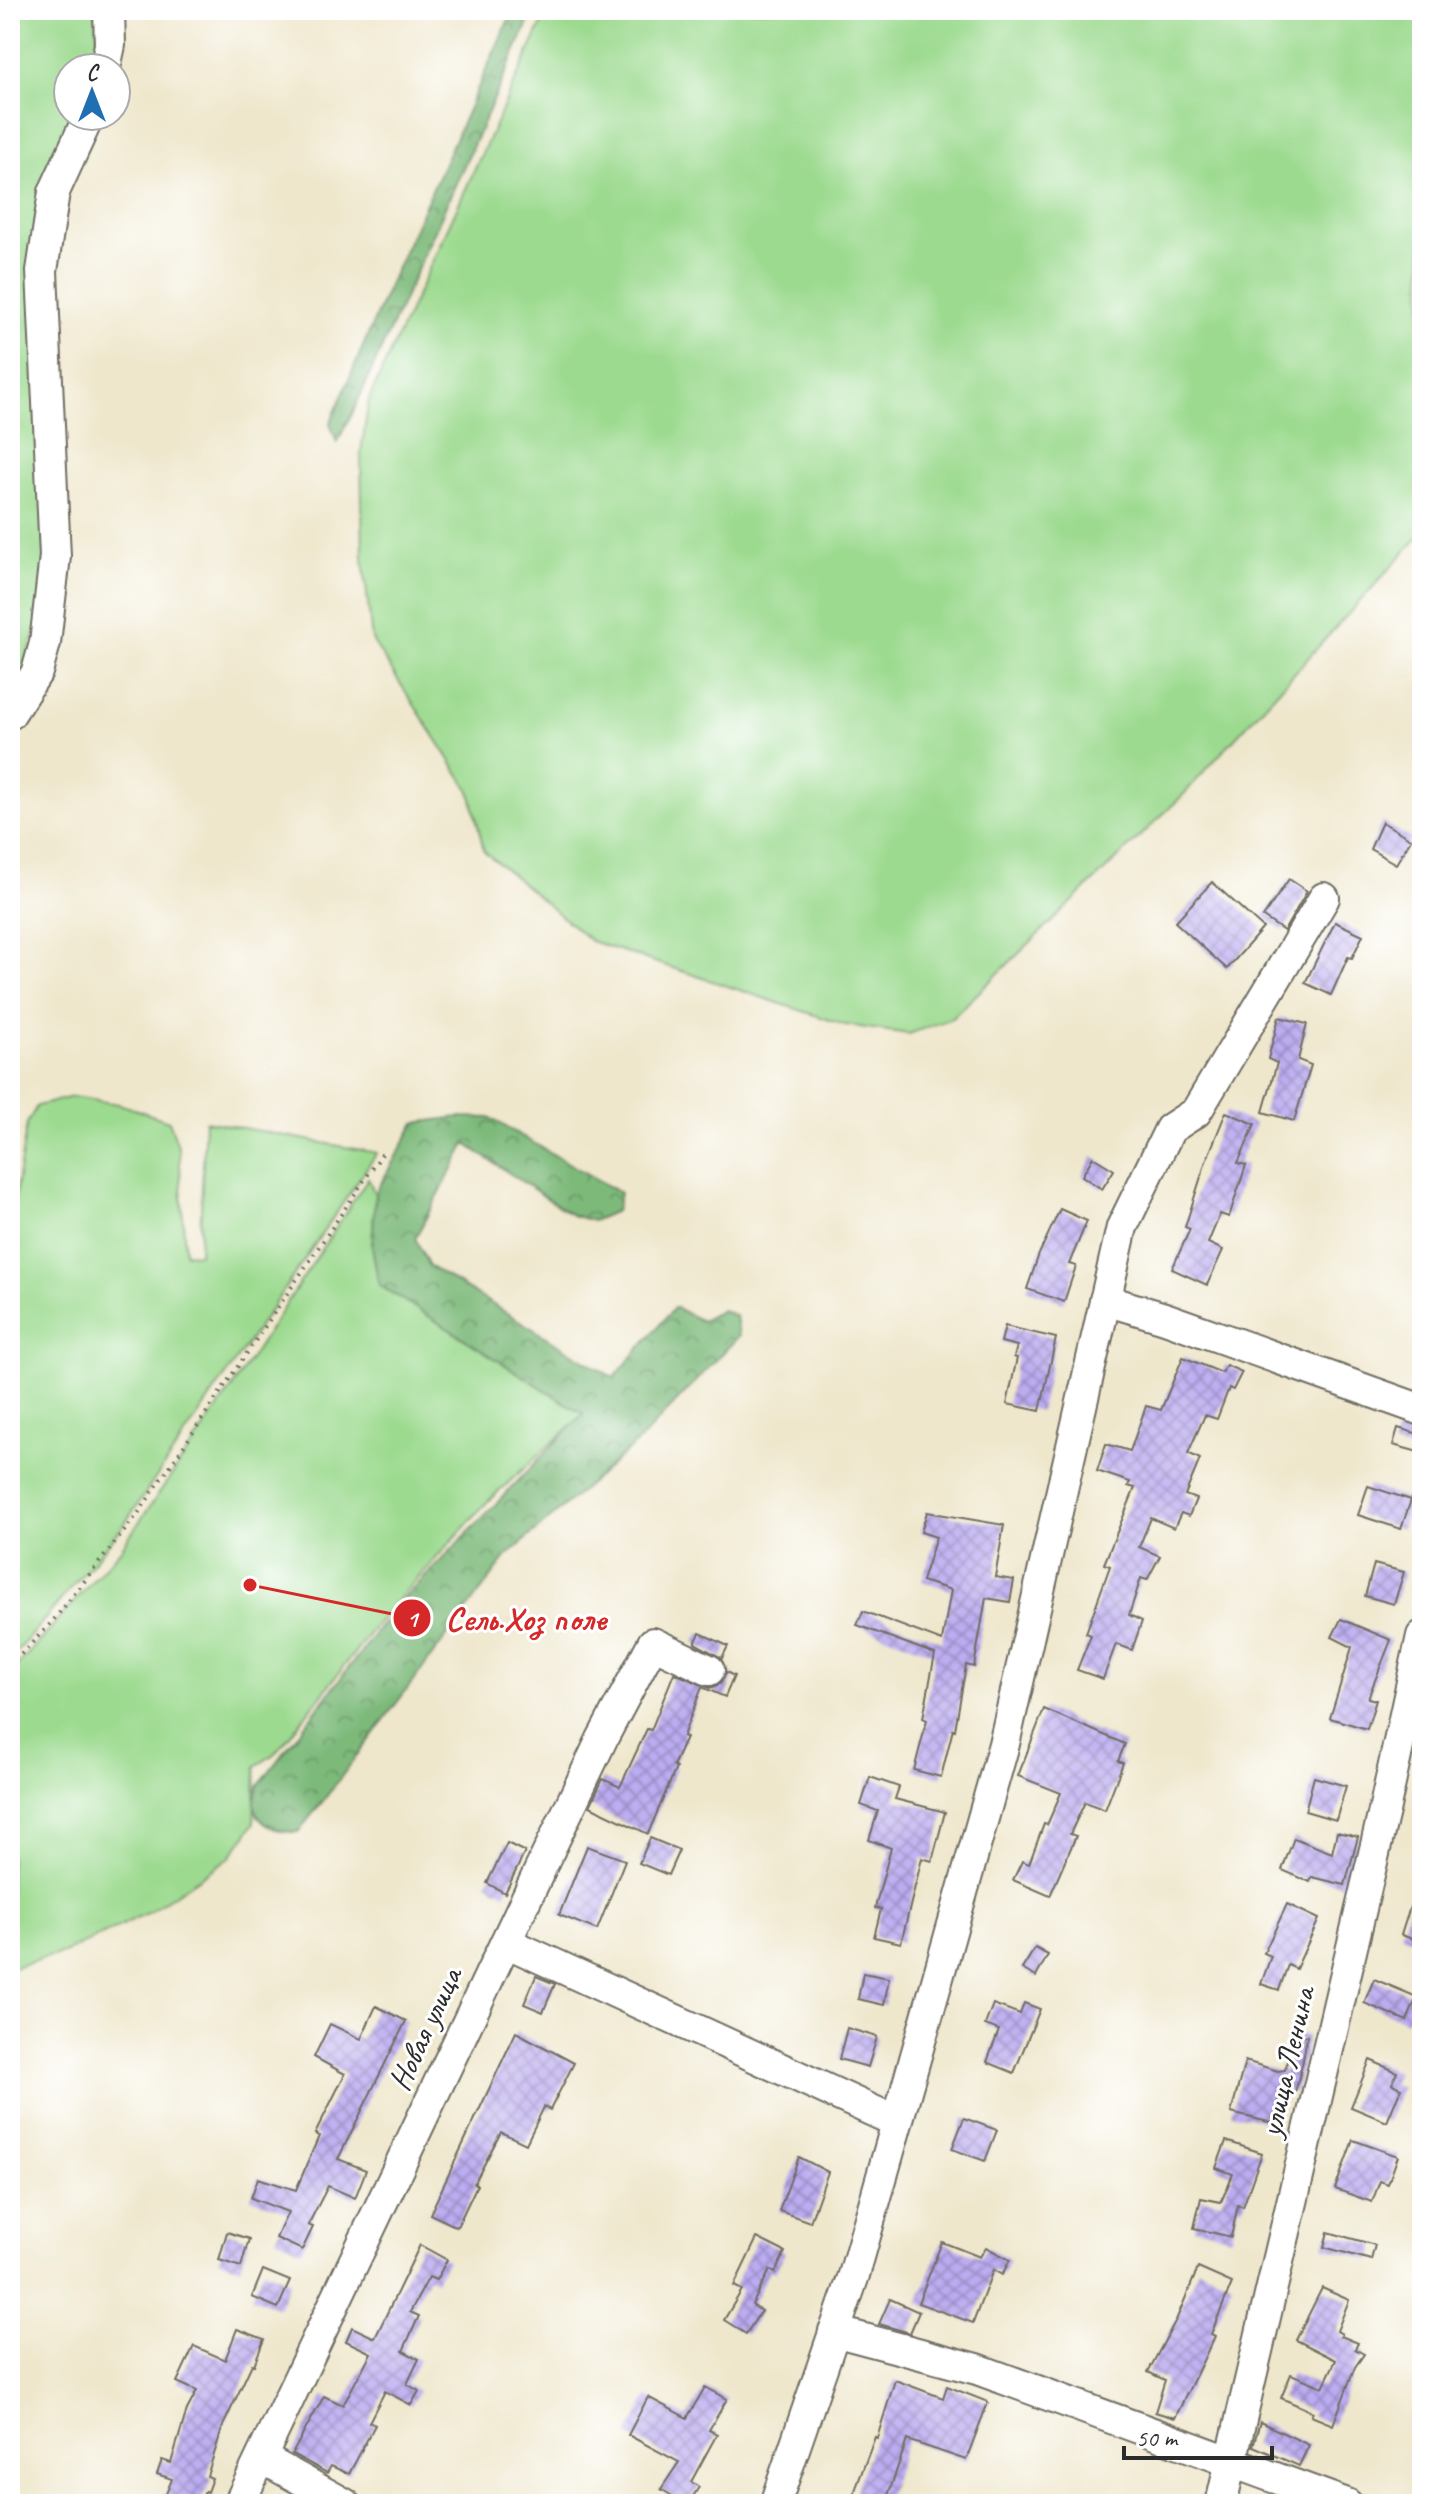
<svg xmlns="http://www.w3.org/2000/svg" width="1432" height="2514" font-family="Caveat,sans-serif">
<defs>
<pattern id="forest-crowns" width="20" height="18" patternUnits="userSpaceOnUse" patternTransform="scale(2)"><rect width="20" height="18" fill="#7dba7a"/><path d="M2 6a3 3 0 1 1 6 0M12 15a3 3 0 1 1 6 0" fill="none" stroke="#679764"/></pattern>
<pattern id="building-cross-hatch" width="8" height="8" patternUnits="userSpaceOnUse" patternTransform="scale(2)"><rect width="8" height="8" fill="#bcacf1"/><path d="M0 0l8 8M0 8l8-8" fill="none" stroke="#998cc3"/></pattern>
</defs>
<rect width="100%" height="100%" fill="#fff"/>
<filter id="ink" filterUnits="userSpaceOnUse"><feTurbulence type="fractalNoise" baseFrequency=".0125" numOctaves="2"/><feDisplacementMap in="SourceGraphic" scale="16" xChannelSelector="R" yChannelSelector="G"/><feConvolveMatrix kernelMatrix="1 2 1 2 8 2 1 2 1" color-interpolation-filters="sRGB"/></filter>
<filter id="wash" filterUnits="userSpaceOnUse"><feTurbulence type="fractalNoise" baseFrequency=".006" numOctaves="4" result="noise"/><feDisplacementMap in="SourceGraphic" scale="32" xChannelSelector="R" yChannelSelector="G"/><feGaussianBlur stdDeviation="1.8" result="paint"/><feColorMatrix in="noise" values="0 0 0 0 0 0 0 0 0 0 0 0 0 0 0 0 0 1.4 0 .05"/><feComposite in="paint" operator="in"/></filter>
<g filter="url(#wash)">
<rect width="100%" height="100%" fill="#efe7cc"/>
<!-- green -->
<g fill="#9cda8f" stroke="#64825d" stroke-width="2">
<polygon points="10,10 95,10 98,42 91,68 68,68 68,116 76,116 45,196 45,569 38,626 10,704"/>
<polygon points="548,10 1422,10 1422,533 1183,795 952,1018 909,1034 845,1025 591,941 484,851 470,791 372,640 363,558 361,452 369,399"/>
<polygon points="72,1097 119,1104 169,1121 179,1149 185,1253 199,1254 205,1121 377,1153 121,1529 10,1660 10,1323 14,1202 27,1123 37,1106"/>
<polygon points="368,1178 375,1194 372,1247 379,1285 584,1414 487,1502 380,1620 276,1753 256,1766 254,1824 229,1858 149,1912 66,1952 10,1968 10,1674 120,1550 233,1386"/>
</g>
<!-- forest -->
<g fill="url(#forest-crowns)" stroke="#547252" stroke-width="2">
<polygon points="513,10 534,10 352,414 337,442 330,424 390,283"/>
<path d="M459,1117L490,1118L620,1193L616,1211L593,1221L572,1215L466,1144L415,1238L429,1266L614,1378L675,1307L701,1321L722,1310L736,1316L739,1336L640,1440L508,1555L323,1801L298,1832C280,1832 258,1827 255,1806C254,1801 257,1791 258,1786L394,1609L583,1414L379,1285L372,1247L375,1194L415,1123Z"/>
</g>
<g id="blocks">
<!-- building -->
<g fill="url(#building-cross-hatch)">
<polygon points="1382,822 1411,839 1396,864 1370,849"/>
<polygon points="1289,879 1307,891 1284,931 1263,917"/>
<polygon points="1212,882 1263,928 1227,969 1175,922"/>
<polygon points="1335,922 1363,935 1352,958 1348,957 1331,995 1305,983"/>
<polygon points="1279,1017 1307,1024 1298,1060 1311,1065 1294,1121 1263,1112 1277,1063 1268,1059"/>
<polygon points="1226,1112 1255,1124 1238,1163 1246,1165 1229,1217 1220,1214 1208,1243 1223,1250 1207,1285 1172,1269 1190,1229 1185,1227 1205,1164"/>
<polygon points="1093,1157 1114,1170 1102,1189 1082,1176"/>
<polygon points="1060,1209 1087,1221 1069,1264 1076,1266 1064,1302 1027,1289 1039,1254"/>
<polygon points="1005,1326 1056,1338 1040,1411 1007,1404 1017,1358 1014,1357 1017,1346 1001,1342"/>
<polygon points="1183,1357 1222,1373 1226,1365 1242,1372 1233,1390 1229,1388 1217,1419 1205,1415 1188,1453 1200,1459 1185,1495 1196,1499 1189,1516 1181,1513 1174,1528 1151,1518 1139,1547 1160,1556 1147,1580 1141,1578 1129,1615 1142,1621 1132,1650 1116,1644 1103,1679 1077,1670 1091,1635 1086,1633 1110,1566 1104,1564 1135,1488 1128,1486 1130,1482 1097,1471 1106,1444 1130,1451 1146,1406 1161,1410"/>
<polygon points="1398,1428 1422,1435 1422,1453 1393,1445"/>
<polygon points="1368,1486 1411,1500 1401,1529 1358,1515"/>
<polygon points="927,1512 1004,1525 995,1577 1014,1580 1010,1602 986,1598 974,1667 966,1665 955,1730 953,1729 941,1777 914,1770 927,1720 923,1718 935,1654 857,1625 863,1611 942,1641 951,1590 922,1581 936,1537 921,1532"/>
<polygon points="1374,1564 1404,1572 1394,1604 1365,1596"/>
<polygon points="1341,1619 1391,1640 1368,1698 1376,1700 1367,1729 1330,1718 1352,1647 1332,1637"/>
<polygon points="700,1633 728,1646 722,1658 695,1643"/>
<polygon points="726,1672 734,1676 725,1697 702,1687 683,1736 686,1738 673,1766 676,1768 648,1834 590,1806 603,1779 620,1787 647,1729 651,1730 674,1673 710,1688 720,1684"/>
<polygon points="1044,1709 1125,1744 1118,1761 1123,1763 1105,1810 1085,1802 1070,1834 1076,1836 1050,1896 1013,1880 1022,1861 1029,1864 1044,1824 1047,1825 1061,1793 1018,1776"/>
<polygon points="870,1777 899,1787 895,1799 945,1812 932,1861 922,1858 901,1943 874,1937 881,1909 875,1908 891,1848 869,1840 878,1811 861,1805"/>
<polygon points="1314,1777 1346,1786 1336,1820 1305,1811"/>
<polygon points="1337,1832 1358,1837 1345,1885 1312,1877 1310,1882 1282,1870 1294,1838 1332,1853"/>
<polygon points="650,1838 679,1850 668,1875 639,1863"/>
<polygon points="507,1843 525,1852 505,1893 487,1883"/>
<polygon points="587,1846 625,1860 597,1930 559,1915"/>
<polygon points="1419,1879 1422,1880 1422,1942 1401,1935"/>
<polygon points="1287,1904 1319,1919 1296,1969 1288,1965 1279,1990 1261,1984 1271,1956 1264,1953"/>
<polygon points="1035,1948 1048,1955 1036,1977 1022,1969"/>
<polygon points="863,1973 889,1978 884,2005 858,1999"/>
<polygon points="536,1976 555,1984 543,2012 524,2004"/>
<polygon points="1374,1979 1417,1997 1407,2021 1364,2003"/>
<polygon points="1024,2003 1040,2009 1014,2073 987,2062 999,2030 985,2025 993,2004 1020,2014"/>
<polygon points="376,2006 406,2021 338,2159 366,2170 355,2198 328,2186 308,2225 313,2227 302,2250 276,2238 288,2212 251,2198 258,2178 296,2190 319,2136 315,2134 345,2074 314,2057 330,2024 361,2039"/>
<polygon points="847,2028 877,2037 868,2067 839,2059"/>
<polygon points="516,2032 574,2063 550,2110 544,2107 526,2144 501,2132 474,2184 477,2185 457,2227 430,2214"/>
<polygon points="1293,2033 1307,2036 1303,2060 1295,2093 1281,2088 1273,2123 1231,2113 1245,2061 1278,2071 1285,2070"/>
<polygon points="1370,2060 1397,2072 1392,2084 1401,2088 1387,2122 1351,2107"/>
<polygon points="964,2118 997,2130 985,2161 952,2149"/>
<polygon points="1353,2140 1398,2156 1388,2184 1380,2181 1372,2202 1335,2189"/>
<polygon points="1226,2141 1262,2153 1243,2207 1238,2205 1231,2237 1194,2228 1201,2198 1221,2202 1233,2174 1216,2168"/>
<polygon points="799,2157 828,2172 810,2222 779,2211"/>
<polygon points="227,2232 249,2239 241,2267 219,2260"/>
<polygon points="1328,2232 1375,2245 1371,2260 1324,2247"/>
<polygon points="757,2238 785,2252 775,2273 770,2270 752,2305 761,2311 746,2334 724,2320 742,2290 734,2286"/>
<polygon points="942,2242 980,2257 986,2247 1010,2260 1002,2275 993,2270 973,2323 918,2303"/>
<polygon points="420,2245 447,2260 436,2280 429,2277 410,2312 419,2316 403,2351 419,2359 407,2384 419,2391 411,2405 385,2391 369,2422 375,2425 349,2474 331,2466 327,2473 292,2454 324,2396 343,2405 371,2353 346,2341 352,2327 375,2338"/>
<polygon points="1198,2268 1232,2283 1211,2334 1215,2336 1175,2418 1155,2412 1165,2380 1148,2372 1177,2318"/>
<polygon points="263,2270 290,2281 278,2308 252,2297"/>
<polygon points="1322,2288 1349,2300 1337,2331 1342,2334 1341,2336 1358,2343 1355,2349 1364,2354 1355,2367 1333,2425 1311,2416 1313,2412 1281,2398 1291,2374 1323,2387 1336,2360 1296,2340"/>
<polygon points="890,2299 919,2312 910,2333 879,2324"/>
<polygon points="237,2329 264,2339 254,2365 252,2364 223,2426 207,2476 212,2478 207,2492 205,2491 200,2504 162,2504 172,2479 157,2474 162,2460 171,2463 187,2410 197,2391 177,2382 194,2346 225,2360"/>
<polygon points="895,2380 943,2398 947,2386 988,2402 966,2460 907,2440 885,2504 850,2504 875,2437 877,2438"/>
<polygon points="705,2387 727,2399 709,2430 717,2434 691,2482 699,2487 688,2504 685,2504 661,2489 679,2462 628,2435 648,2397 687,2418"/>
<polygon points="1260,2422 1309,2445 1299,2466 1253,2446"/>
</g>
</g>
</g>
<g filter="url(#ink)">
<use href="#blocks" fill-opacity="0" stroke="#706d63" stroke-width="2"/>
<g fill="none" stroke-linecap="round" stroke-linejoin="round">
<!-- minor casing -->
<g stroke="#706d63" stroke-width="34">
<g id="minor">
<polyline points="105,68 110,45 109,10"/>
<polyline points="10,714 37,672 45,643 55,556 42,271 54,192 89,116"/>
<polyline points="1105,1300 1165,1318 1422,1410"/>
<polyline points="506,1942 897,2122"/>
<polyline points="834,2331 977,2369 1347,2504"/>
<polyline points="262,2458 345,2504"/>
<polyline points="239,2504 602,1739 653,1643 709,1670"/>
<polyline points="775,2504 854,2275 1004,1744 1122,1227 1170,1129 1196,1112 1324,898"/>
<polyline points="1221,2504 1384,1811 1422,1636"/>
</g>
</g>
<!-- path -->
<polyline stroke="#706d63" stroke-width="4" stroke-dasharray="2 6" stroke-linecap="butt" points="10,1666 52,1622 137,1515 384,1151"/>
<!-- minor -->
<use href="#minor" stroke="#fff" stroke-width="30"/>
</g>
</g>
<g text-anchor="middle" dominant-baseline="central" stroke-width="6" stroke-linejoin="round" paint-order="stroke">
<!-- street labels -->
<g font-size="32" fill="#2b2b2b" stroke="#fff">
<text transform="translate(425 2029) rotate(-65)">Новая улица</text>
<text transform="translate(1287 2062) rotate(-77)">улица Ленина</text>
</g>
</g>
<!-- callouts -->
<path fill="none" stroke="#d62828" stroke-width="3" d="M250 1585L412 1618"/>
<g fill="#d62828" stroke="#fff" stroke-width="3">
<circle cx="250" cy="1585" r="8"/>
<circle cx="412" cy="1618" r="20"/>
</g>
<g font-size="24" text-anchor="middle" font-weight="bold" fill="#fff">
<text x="412" y="1627">1</text>
</g>
<g font-size="34" text-anchor="middle" font-weight="bold" fill="#d62828" stroke="#fff" stroke-width="6" stroke-linejoin="round" paint-order="stroke">
<text x="526" y="1630">Сель.Хоз поле</text>
</g>
<!-- margin -->
<rect width="1432" height="2514" fill="none" stroke="#fff" stroke-width="40"/>
<!-- north arrow -->
<g transform="translate(92 92)"><circle r="38" fill="#ffffff" stroke="#aaaaaa" stroke-width="2"/>
<path d="M0-6L14 30L0 20L-14 30Z" fill="#1f6fb2"/>
<text y="-12" font-size="22" font-weight="bold" text-anchor="middle" fill="#2b2b2b">С</text>
</g>
<!-- scale -->
<path d="M1124 2446v12h148v-12" fill="none" stroke="#2b2b2b" stroke-width="4"/>
<text x="1136" y="2446" font-size="24" fill="#2b2b2b" stroke="#ffffff" stroke-width="6" paint-order="stroke">50 m</text>
</svg>
